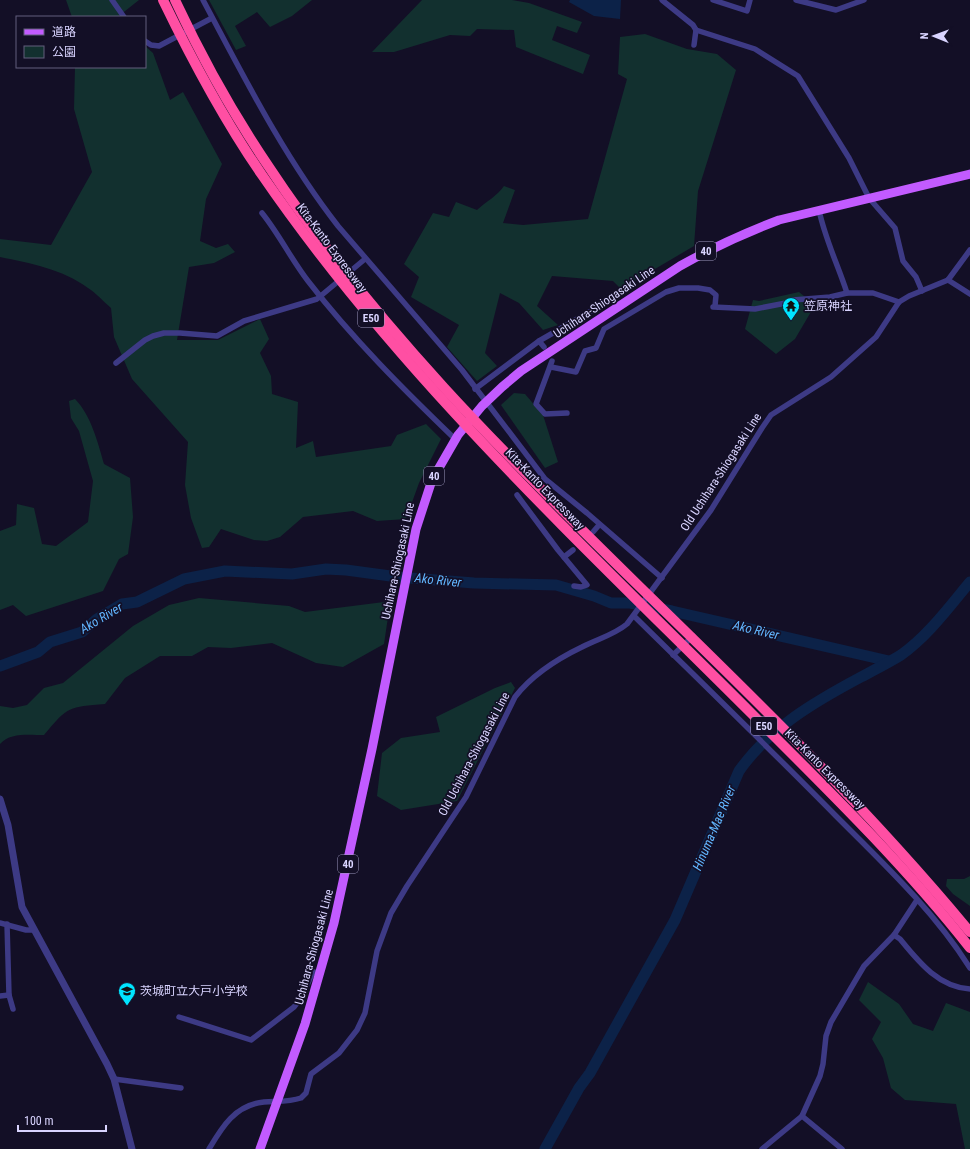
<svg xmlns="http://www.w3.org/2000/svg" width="970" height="1149" font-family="'Roboto Condensed','Noto Sans JP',sans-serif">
<rect width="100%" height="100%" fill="#130f26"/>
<!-- green -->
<g fill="#12302f">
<polygon points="66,0 139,0 120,15 121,17 72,17"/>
<polygon points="209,0 312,0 292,16 270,27 257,12 235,26 246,46 236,50"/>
<polygon points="422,0 512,0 529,3 582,22 577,33 557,26 552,40 590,55 583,74 516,47 514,30 477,29 470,36 450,35 394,52 372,52"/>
<path d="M645,34L687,49L717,54L736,70L698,191L694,246L621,289L613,281L552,276L537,306L558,325L543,330L519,303L500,293L485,353L497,366L477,381L447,347L459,325L411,297L419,277L404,264L433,213L449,217L456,202L477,210C487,201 497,196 504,186L515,190L503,223L523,225L588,219L627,79L618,74L620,37Z"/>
<path d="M145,46L153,53L170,100L183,92L222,164L206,199L200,241L216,248L228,244L235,252L214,263L189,267L177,340H218L260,319L269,339L260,353L271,376L272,394L298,402L296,448L313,441L316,457L391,446L397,435L426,424L441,439L419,483L406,519L377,521L353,511L303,517L280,537L267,541L254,540L221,529L209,547L202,548L191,518L185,485L188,442L132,379L114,337L111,308C103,301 96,293 88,288C62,269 30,263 0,257V239L51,245L92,172L74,109L75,67H145Z"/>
<polygon points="799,292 815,305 795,339 776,354 745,329 753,300 759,301"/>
<polygon points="514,393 525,394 543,415 558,462 545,468 501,405"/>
<path d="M75,399C91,415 98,443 104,464L130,478L133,517L128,554L119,559L103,591L26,616L13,605L0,610V531L16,525L17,504L34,508L42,544L56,546L88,522L93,481L79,431L71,418L69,401Z"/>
<path d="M199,598L289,606L305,612L384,602L388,617L384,644L343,667L316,663L272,643L231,648L208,647L192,656H160L125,678L105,704C69,707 68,706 44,735C30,735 10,732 0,744V706L13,708L27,705L44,688L63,683L133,626L169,605Z"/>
<polygon points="511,682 515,688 457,801 401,810 377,796 382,753 401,738 440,732 436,717 495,688"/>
<polygon points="970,876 970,906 953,894 946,886 947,879 964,879"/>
<polygon points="868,982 899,1004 913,1024 933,1031 946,1003 970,1012 970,1149 965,1149 956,1104 905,1100 891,1088 883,1058 872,1039 881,1022 859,1000"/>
</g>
<!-- water -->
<polygon fill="#0c2248" points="570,0 621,0 620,19 594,16 569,2"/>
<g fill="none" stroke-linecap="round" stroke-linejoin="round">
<!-- river -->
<g stroke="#0c2248" stroke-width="11">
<polyline points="0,666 38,652 50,642 82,632 97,619 122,604 137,602 184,579 225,571 292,574 326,569 346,570 398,577 474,583 556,585 594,596 611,603 630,603 672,611 889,661"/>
<path d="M545,1149L579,1088L590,1073L675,920L739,771C769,728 816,701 861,677C874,670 888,663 901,655C928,636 949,607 970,582"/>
</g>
<!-- minor -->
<g stroke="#3d3a85" stroke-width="5.5">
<polyline points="112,0 124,17"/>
<path d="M203,0C244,77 284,157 338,226L462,370L545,479L587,513L662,578"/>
<polyline points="662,0 693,25 696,30 755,49 798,76 849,158 869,198 895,228 903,261 916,277 922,291"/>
<polyline points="713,0 747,11 750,0"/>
<polyline points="796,0 836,10 864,0"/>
<polyline points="145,41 151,45 159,46 212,18"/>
<polyline points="694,45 696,30"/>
<path d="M819,210C825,239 838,265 847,293"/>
<path d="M262,213C279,234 291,259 308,281C352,338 403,389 455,439"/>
<polyline points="948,280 970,294"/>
<polyline points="713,307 755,309 786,303 793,300 830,297 847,293 873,293 899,302"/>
<polyline points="539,341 544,347"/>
<polyline points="552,361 536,404 545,414 567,413"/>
<polyline points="116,363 145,340 153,336 164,333 180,333 217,336 244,321 317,299 365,259"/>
<polyline points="551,367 576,372 585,351 596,348 604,329 666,292 679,288 698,288 710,290 716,295 715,306"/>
<polyline points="475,389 539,341 612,299 618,307"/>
<polyline points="517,495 558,550 587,585 581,587 574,586"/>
<polyline points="593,532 599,525"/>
<polyline points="564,557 573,550"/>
<path d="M634,616C702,683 770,749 836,816C884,864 934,911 970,968"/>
<polyline points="673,655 693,636"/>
<polyline points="0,923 26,930 34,930"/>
<polyline points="7,924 9,995 13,1009"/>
<path d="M894,935L900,939C918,961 938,987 970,989"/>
<polyline points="0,996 9,995"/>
<polyline points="179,1017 251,1040 294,1007 301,998 313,972 321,973"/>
<polyline points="114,1079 181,1088"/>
<polyline points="802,1116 842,1149"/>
<path d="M209,1149C222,1127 235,1105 264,1102C276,1101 289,1102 301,1098L306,1093L311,1074L339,1053L357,1030L365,1013L377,951L391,913L407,886L466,797L515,697C532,675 557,659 582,647C597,639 614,635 627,624L711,510L762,428L771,415L831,377L876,337L899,302L909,296L948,280L970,250"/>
<polyline points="762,1149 802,1116 820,1076 823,1064 826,1036 831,1022 864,966 894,935 917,900"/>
</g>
<!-- tertiary -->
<polyline stroke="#3d3a85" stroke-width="7" points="0,799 8,825 22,907 107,1064 114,1079 132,1149"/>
<!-- primary -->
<path stroke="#c25bff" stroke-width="9" d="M260,1149L305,1024L334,923L372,749L416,529L432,480L458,435L482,406L502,387L521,371L680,266C712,248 745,233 779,220L970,174"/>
<!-- motorway -->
<g stroke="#ff4fa3" stroke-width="10">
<path d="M163,0C192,60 224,120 262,175C400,376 580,542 752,714C827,789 904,864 970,948"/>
<path d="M175,0C202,58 233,114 269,167C372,323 508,458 641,588C754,698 869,810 970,932"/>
</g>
</g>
<!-- icons -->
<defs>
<g id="temple-pin" transform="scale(0.9)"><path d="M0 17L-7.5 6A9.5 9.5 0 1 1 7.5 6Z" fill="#00e5ff" stroke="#130f26"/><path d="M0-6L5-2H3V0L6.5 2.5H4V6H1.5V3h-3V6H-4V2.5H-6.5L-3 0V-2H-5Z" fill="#111"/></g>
<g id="school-pin" transform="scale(0.9)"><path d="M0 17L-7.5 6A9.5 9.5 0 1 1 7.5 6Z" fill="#00e5ff" stroke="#130f26"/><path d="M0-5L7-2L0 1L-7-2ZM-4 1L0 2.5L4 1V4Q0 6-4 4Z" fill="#111"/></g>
</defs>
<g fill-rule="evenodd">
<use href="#temple-pin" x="791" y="306"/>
<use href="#school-pin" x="127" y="991"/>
</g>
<g text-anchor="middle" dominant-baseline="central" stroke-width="3.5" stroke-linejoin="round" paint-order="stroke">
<!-- shield labels -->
<g fill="#130f26" stroke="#9e99be" stroke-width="1">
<rect x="696" y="242" width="20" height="18" rx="3"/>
<rect x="358" y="309" width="26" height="18" rx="3"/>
<rect x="424" y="467" width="20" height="18" rx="3"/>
<rect x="751" y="717" width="26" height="18" rx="3"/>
<rect x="338" y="855" width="20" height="18" rx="3"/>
</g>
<g font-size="11" font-weight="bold" fill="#d9d4ff">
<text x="706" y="251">40</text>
<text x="371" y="318">E50</text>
<text x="434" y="476">40</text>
<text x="764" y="726">E50</text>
<text x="348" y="864">40</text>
</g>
<!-- street labels -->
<g font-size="12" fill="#d9d4ff" stroke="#130f26">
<text transform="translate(332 248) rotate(53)">Kita-Kanto Expressway</text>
<text transform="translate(604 302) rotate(-34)">Uchihara-Shiogasaki Line</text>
<text transform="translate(721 472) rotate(-57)">Old Uchihara-Shiogasaki Line</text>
<text transform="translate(545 489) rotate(46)">Kita-Kanto Expressway</text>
<text transform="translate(398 561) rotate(-78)">Uchihara-Shiogasaki Line</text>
<text transform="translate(474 754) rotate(-62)">Old Uchihara-Shiogasaki Line</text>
<text transform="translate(825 769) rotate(45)">Kita-Kanto Expressway</text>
<text transform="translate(314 947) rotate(-75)">Uchihara-Shiogasaki Line</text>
</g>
<!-- poi labels -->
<g font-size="12" fill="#d9d4ff" stroke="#130f26" text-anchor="start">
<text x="804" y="306">笠原神社</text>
<text x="140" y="991">茨城町立大戸小学校</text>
</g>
<!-- water labels -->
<g font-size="13" font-style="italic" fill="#62b6ff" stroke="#130f26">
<text transform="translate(438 580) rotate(6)">Ako River</text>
<text transform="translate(101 618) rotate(-31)">Ako River</text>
<text transform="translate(756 630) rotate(13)">Ako River</text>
<text transform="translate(714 828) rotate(-67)">Hinuma-Mae River</text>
</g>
</g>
<!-- legend -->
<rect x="16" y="16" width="130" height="52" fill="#130f26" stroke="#625e7d"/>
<rect x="24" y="29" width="20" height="6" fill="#c25bff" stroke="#625e7d"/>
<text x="52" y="36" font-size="12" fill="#d9d4ff">道路</text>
<rect x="24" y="46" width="20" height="12" fill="#12302f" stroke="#625e7d"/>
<text x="52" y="56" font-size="12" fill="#d9d4ff">公園</text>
<!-- north arrow -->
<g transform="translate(934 36) rotate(271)" stroke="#130f26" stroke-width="3" paint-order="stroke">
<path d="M0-3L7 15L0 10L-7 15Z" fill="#d9d4ff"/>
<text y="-6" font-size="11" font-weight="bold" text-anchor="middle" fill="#d9d4ff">N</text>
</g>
<!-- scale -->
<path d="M18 1125v6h88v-6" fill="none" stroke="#d9d4ff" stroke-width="2"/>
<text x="24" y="1125" font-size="12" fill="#d9d4ff" stroke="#130f26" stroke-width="3" paint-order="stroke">100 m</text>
</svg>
